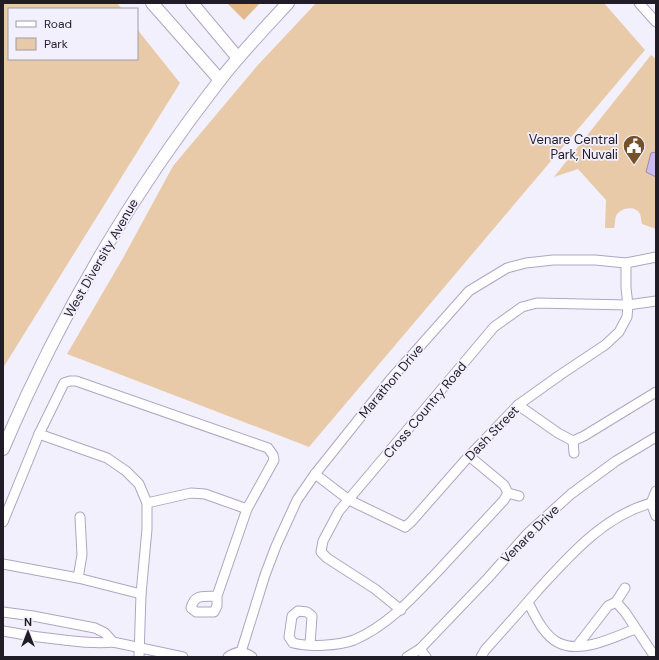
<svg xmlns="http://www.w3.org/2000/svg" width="659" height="660" font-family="'DM Sans',sans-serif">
<rect width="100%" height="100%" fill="#f3f0fd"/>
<!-- green -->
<g fill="#e8caa9">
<polygon points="3,3 117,3 122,9 9,9 9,59 137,59 137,29 180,83 3,368"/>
<polygon points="316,3 604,3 645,50 309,447 67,354 123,258 173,166 257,66"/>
<path d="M651,55L656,59V229L642,224C641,221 641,217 640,214C636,205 620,207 616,216C615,219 615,224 614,228H605L606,200L578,169L554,177Z"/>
</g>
<!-- forest -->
<polygon fill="#e3ba8c" points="227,3 260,3 244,20"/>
<!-- water -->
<polygon fill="#cbbbf1" stroke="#988bb5" points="656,152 656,177 646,172 651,153"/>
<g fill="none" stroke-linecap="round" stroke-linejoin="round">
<!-- street casing -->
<g stroke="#aea5c5" stroke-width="11">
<g id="street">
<polyline points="639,3 656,22"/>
<polyline points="518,405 558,433 573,441 584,436 656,392"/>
<polyline points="39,434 107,458 126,471 139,484 147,503 147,529 141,594 139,657"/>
<polyline points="573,441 574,453"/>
<polyline points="315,474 349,500 405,527"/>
<polyline points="508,493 519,496"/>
<polyline points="147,503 191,493 205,494 247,509"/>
<polyline points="651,503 656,516"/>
<polyline points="651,503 656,491"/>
<path d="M3,522L39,434L64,383L70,381H76L268,448L273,455L274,460L247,509L217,596V606L214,612H196L191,608C195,593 204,597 217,596"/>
<polyline points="405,527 411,522 469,456 518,405 560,375 605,345 619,332 627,317 628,305 626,288 626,263"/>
<polyline points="3,564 78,578 141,594"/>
<polyline points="78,578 82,555 80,517"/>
<path d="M528,602C535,616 544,636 559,643C581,654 615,637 635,629"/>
<polyline points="616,602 625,588"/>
<polyline points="401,610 375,589 327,558 321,552 323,541 339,511 494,327 522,307 537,303 628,305 656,301"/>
<path d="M3,612L33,616L95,628L105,633L113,642C97,644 81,642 64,640C43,638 23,635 3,631"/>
<polyline points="113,642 183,657"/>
<path d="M310,645L312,616L307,612L298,611L292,616L289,637L293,643C309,647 338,646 354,640C389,625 414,596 440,569C461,546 483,523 504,500L508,493L504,485L469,456"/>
<polyline points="577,646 608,606 616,602 625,612 655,657"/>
<polyline points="420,649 426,657"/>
<polyline points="241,652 265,575 276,546 297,500 315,474 390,380 469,291 507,268 526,263 553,260 595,260 626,263 656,257"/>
<path d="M228,657C236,651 244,651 252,657"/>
<polyline points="407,657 420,649 488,578 528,533 571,494 616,461 656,437"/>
<path d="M481,657L485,650C503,630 521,610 538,590C570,555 604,516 651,503"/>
</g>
</g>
<!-- secondary casing -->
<g stroke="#aea5c5" stroke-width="14">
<g id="secondary">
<polyline points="152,3 220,80"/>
<polyline points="192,3 238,58"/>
<path d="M3,449C59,317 132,193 220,80C241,53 265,28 288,3"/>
</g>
</g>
<!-- street -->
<use href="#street" stroke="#fff" stroke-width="9"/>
<!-- secondary -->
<use href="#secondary" stroke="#fff" stroke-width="12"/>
</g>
<!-- icons -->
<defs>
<g id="civic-pin" transform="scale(1.15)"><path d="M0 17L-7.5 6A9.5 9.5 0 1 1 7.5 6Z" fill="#745229" stroke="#f3f0fd"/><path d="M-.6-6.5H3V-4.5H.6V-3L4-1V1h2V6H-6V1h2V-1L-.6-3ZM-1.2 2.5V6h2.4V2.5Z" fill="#fff"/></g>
</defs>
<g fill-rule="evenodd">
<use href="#civic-pin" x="634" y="146"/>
</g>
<g text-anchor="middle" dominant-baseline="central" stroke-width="3.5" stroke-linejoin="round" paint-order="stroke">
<!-- poi labels -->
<g font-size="13" fill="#201c28" stroke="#f3f0fd" text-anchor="end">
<text x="618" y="139">Venare Central<tspan x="618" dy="15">Park, Nuvali</tspan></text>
</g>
<!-- street labels -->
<g font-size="13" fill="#201c28" stroke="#f3f0fd">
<text transform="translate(101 258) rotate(-60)">West Diversity Avenue</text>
<text transform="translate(391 381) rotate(-50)">Marathon Drive</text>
<text transform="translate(425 410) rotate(-50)">Cross Country Road</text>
<text transform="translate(492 433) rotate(-46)">Dash Street</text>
<text transform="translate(530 534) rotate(-45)">Venare Drive</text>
</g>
</g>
<!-- border -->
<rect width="659" height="660" fill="none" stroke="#201c28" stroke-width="8"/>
<!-- legend -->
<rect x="8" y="8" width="130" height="52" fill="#f3f0fd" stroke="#9f9ba8"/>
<rect x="16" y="21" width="20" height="6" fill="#ffffff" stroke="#9f9ba8"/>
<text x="44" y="28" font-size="12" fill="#201c28">Road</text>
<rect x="16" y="38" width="20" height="12" fill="#e8caa9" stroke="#9f9ba8"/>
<text x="44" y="48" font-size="12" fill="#201c28">Park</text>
<!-- north arrow -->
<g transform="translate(28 632)" stroke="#f3f0fd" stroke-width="3" paint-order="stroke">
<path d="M0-3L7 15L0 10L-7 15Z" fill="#201c28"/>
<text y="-6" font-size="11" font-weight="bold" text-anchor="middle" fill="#201c28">N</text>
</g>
</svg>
